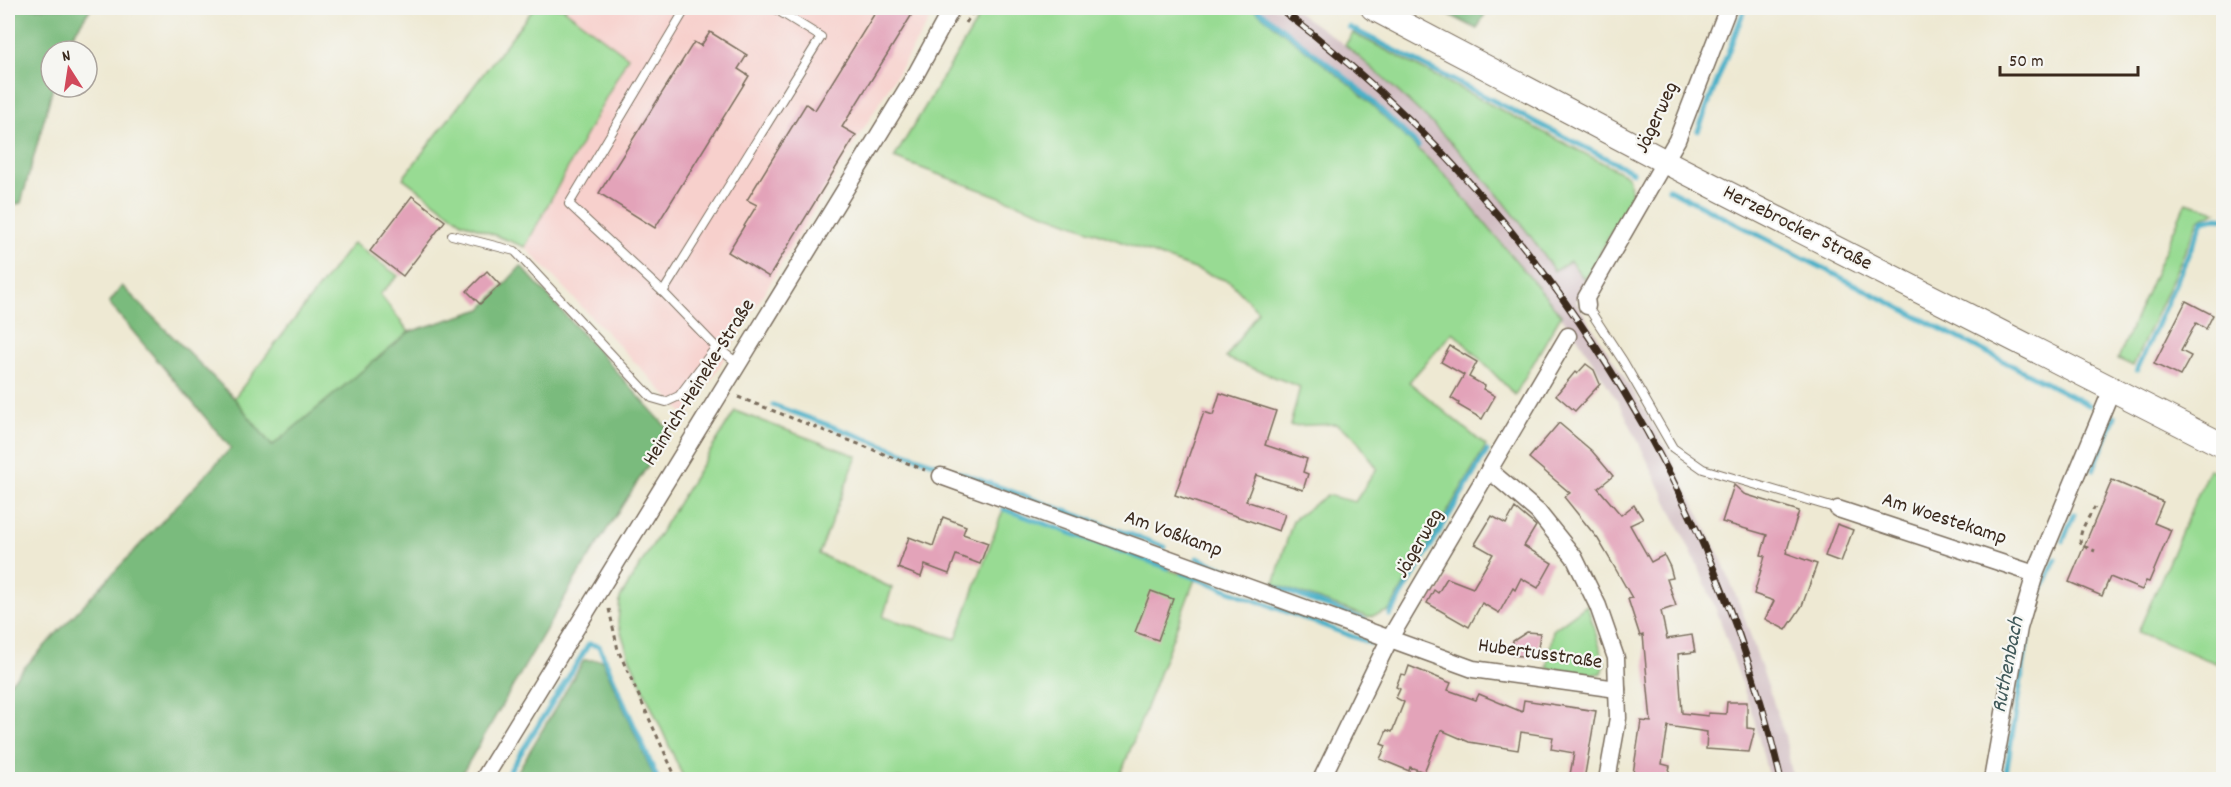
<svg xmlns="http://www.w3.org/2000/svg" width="2231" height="787" font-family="Dekko,sans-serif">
<rect width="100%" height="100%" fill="#f6f6f2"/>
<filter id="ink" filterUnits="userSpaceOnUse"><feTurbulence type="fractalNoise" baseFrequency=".0167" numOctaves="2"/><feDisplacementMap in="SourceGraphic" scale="12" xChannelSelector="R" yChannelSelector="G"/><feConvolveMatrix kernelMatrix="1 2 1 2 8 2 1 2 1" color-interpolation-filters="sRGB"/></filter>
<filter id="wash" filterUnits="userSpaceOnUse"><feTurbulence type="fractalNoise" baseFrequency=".008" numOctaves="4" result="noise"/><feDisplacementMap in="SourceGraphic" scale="24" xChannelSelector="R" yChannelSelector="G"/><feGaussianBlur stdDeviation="1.35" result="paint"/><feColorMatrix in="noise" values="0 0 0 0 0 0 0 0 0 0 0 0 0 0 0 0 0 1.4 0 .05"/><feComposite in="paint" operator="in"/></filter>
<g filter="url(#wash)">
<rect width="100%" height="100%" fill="#eee9d3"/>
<!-- built -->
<polygon fill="#f7d0cc" points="566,8 937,8 688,418 525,247 628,57 565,9"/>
<!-- industrial -->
<polygon fill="#d2bec3" points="1252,8 1292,8 1345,45 1387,81 1465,156 1532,237 1554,271 1570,260 1585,280 1576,302 1636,396 1666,447 1723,563 1741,608 1785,736 1793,779 1769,779 1754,719 1719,617 1700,571 1623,410 1578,338 1510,252 1444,174 1354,88"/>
<!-- green -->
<g fill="#98db93" stroke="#6a8258" stroke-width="1.5">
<polygon points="534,8 566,8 565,10 628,57 525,247 462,222 403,178"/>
<polygon points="985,8 1252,8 1354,88 1444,174 1561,315 1515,395 1453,332 1409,382 1486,446 1389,611 1368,617 1274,584 1293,520 1327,495 1355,502 1377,468 1353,435 1336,424 1290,426 1300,387 1226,358 1258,311 1230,282 894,158"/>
<path d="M1353,33L1628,176L1632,195L1585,280L1570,261L1554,271C1499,184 1424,112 1345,45Z"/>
<polygon points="2186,202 2217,211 2199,220 2133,366 2118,359"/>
<polygon points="353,243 398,276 380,294 409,332 272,446 234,398"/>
<polygon points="735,411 857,456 819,554 892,588 883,617 956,639 1003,510 1195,579 1119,779 684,779 629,657 618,623 620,598"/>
<polygon points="2209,469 2223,476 2223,666 2138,632"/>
<polygon points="1587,605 1605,664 1602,673 1595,674 1547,668 1553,630"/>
</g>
<!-- forest -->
<g fill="#7abb7d" stroke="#5a724e" stroke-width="1.5">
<polygon points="8,8 91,8 62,51 51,51 51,87 53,87 21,203 8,207"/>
<polygon points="1446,8 1488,8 1477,29 1444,12"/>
<polygon points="521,266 670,431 576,578 459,779 8,779 8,685 231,448 109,303 122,286 234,398 272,446 409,332 482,309"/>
<polygon points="584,660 602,660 655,779 513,779"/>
</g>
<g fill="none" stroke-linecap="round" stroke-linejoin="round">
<!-- stream -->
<g stroke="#49b0c8" stroke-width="5">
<polyline points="1256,8 1356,86 1418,146"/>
<polyline points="1349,27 1633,172"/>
<polyline points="1698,131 1745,8"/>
<polyline points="1669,189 2089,405"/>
<polyline points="2137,370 2203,221 2218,217 2224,218"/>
<polyline points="773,405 1165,547"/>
<polyline points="2093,470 2115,416"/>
<polyline points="1004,509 1168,568"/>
<polyline points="2063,541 2074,514"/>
<polyline points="1197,558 1364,620"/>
<polyline points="1182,573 1370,643"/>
<polyline points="1390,615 1487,451"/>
<polyline points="504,780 589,644 599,646 658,780"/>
<polyline points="2005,780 2029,630 2042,589 2056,559"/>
</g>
</g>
<g id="blocks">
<!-- building -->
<g fill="#e3a3b9">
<polygon points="878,8 916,8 842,127 856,135 769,277 728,252 757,205 747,200 806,104 815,110"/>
<polygon points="710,32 747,55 738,69 749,76 655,228 599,193 694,42 701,46"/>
<polygon points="412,196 445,221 403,276 370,251"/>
<polygon points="487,271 500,285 480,304 467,291"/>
<polygon points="2186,301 2213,315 2206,329 2196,323 2181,351 2191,356 2180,376 2154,364"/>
<polygon points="1450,346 1477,362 1469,377 1485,386 1483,389 1495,396 1482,419 1458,405 1459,403 1451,398 1464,375 1441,362"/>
<polygon points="1586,364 1594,370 1600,384 1575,411 1556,395 1575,372 1577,374"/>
<polygon points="1220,393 1276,411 1265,445 1307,459 1303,472 1308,474 1303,490 1256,475 1246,501 1285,514 1279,531 1175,495 1204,412 1213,415"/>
<polygon points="1559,423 1592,451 1613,476 1598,488 1621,515 1634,505 1643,519 1630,525 1651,562 1664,555 1670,567 1673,578 1667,579 1676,606 1661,611 1667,639 1692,635 1695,652 1678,654 1682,713 1708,716 1708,713 1726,714 1727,702 1747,702 1747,728 1755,729 1749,752 1706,749 1707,732 1668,726 1662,764 1670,766 1667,780 1632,780 1641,721 1651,722 1643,635 1640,636 1628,599 1632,598 1611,561 1598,539 1564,497 1570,493 1529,458"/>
<polygon points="2112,480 2163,502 2154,523 2171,530 2149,582 2146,581 2142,590 2110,577 2102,596 2069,582"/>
<polygon points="1734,485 1744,494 1799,511 1786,553 1817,564 1802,606 1786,630 1765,619 1774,601 1754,594 1765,556 1761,555 1767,535 1722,522"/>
<polygon points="1515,508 1536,526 1524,546 1552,563 1538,588 1521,578 1515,590 1513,588 1499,613 1482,603 1469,627 1427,603 1434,590 1438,593 1447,578 1473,588 1493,554 1475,544 1492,516 1506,524"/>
<polygon points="943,517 966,526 963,534 988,543 980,564 956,555 949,574 925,565 921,577 898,568 909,537 933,546"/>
<polygon points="1837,524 1853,530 1841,562 1825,556"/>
<polygon points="1151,591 1173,599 1158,640 1135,632"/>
<polygon points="1527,632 1540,633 1537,657 1511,655 1513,641"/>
<polygon points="1409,666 1451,683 1448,690 1476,700 1479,694 1522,712 1524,700 1596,711 1584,780 1569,780 1574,753 1551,749 1553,737 1521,732 1518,750 1469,742 1441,730 1424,772 1410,767 1409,771 1380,759 1386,746 1381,744 1387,730 1392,732 1404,702 1396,698 1400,689 1396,687 1401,674 1406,675"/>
</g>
</g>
</g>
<g filter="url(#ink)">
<use href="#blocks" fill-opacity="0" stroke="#7a6d5d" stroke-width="1.5"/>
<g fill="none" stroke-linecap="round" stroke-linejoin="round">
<!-- service casing -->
<g stroke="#7a6d5d" stroke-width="10">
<g id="service">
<polyline points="686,8 569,204 663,292 716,347"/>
<polyline points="452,235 515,251 652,398 666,402 679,396 716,347 739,364"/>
<polyline points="663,292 821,37 774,8"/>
<polyline points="1587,306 1623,361 1673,448 1703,469 1838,509"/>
</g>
</g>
<!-- minor casing -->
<g stroke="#7a6d5d" stroke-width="19">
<g id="minor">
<polyline points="1587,306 1586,298 1677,140 1728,8"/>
<polyline points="1489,470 1538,512 1574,557 1598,606 1616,658 1618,718 1607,780"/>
<polyline points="941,476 1473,669 1617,689"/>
<polyline points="1838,509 2035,574"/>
<polyline points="483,780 916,74 952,8"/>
<polyline points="1321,780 1390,638 1568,336"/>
<polyline points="1992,780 2019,628 2035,574 2112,389"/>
</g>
</g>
<!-- secondary casing -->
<g stroke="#7a6d5d" stroke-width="26">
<polyline id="secondary" points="1373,8 1664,161 2224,446"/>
</g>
<!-- path -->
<g stroke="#7a6d5d" stroke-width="3" stroke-dasharray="4.5 4.5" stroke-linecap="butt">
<polyline points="966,23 975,8"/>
<polyline points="738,397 925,470"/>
<path d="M2095,507C2089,517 2077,533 2081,545L2095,551"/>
<polyline points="609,609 618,650 677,780"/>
</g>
<!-- service -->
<use href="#service" stroke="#fff" stroke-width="8"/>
<!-- minor -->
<use href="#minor" stroke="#fff" stroke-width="16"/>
<!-- secondary -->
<use href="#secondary" stroke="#fff" stroke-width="24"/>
<!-- rail casing -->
<g stroke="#3b2a1e" stroke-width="7">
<path id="rail" d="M1279,8C1528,194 1712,476 1781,780"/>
</g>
<!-- rail -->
<use href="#rail" stroke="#f6f6f2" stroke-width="4.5" stroke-dasharray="14" stroke-linecap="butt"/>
</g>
</g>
<g text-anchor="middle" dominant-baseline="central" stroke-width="4.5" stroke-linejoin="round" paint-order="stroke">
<!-- street labels -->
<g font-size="21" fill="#3b2a1e" stroke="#f6f6f2">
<text transform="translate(1658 118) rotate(-65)">Jägerweg</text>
<text transform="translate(1797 229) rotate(27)">Herzebrocker Straße</text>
<text transform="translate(700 383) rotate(-58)">Heinrich-Heineke-Straße</text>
<text transform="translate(1944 520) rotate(18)">Am Woestekamp</text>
<text transform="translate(1173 535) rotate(20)">Am Voßkamp</text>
<text transform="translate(1420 544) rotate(-60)">Jägerweg</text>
<text transform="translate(1540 655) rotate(8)">Hubertusstraße</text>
</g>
<!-- water labels -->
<g font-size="22" font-style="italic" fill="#40595a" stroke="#f6f6f2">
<text transform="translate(2009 665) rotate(-79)">Ruthenbach</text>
</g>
</g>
<!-- margin -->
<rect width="2231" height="787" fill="none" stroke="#f6f6f2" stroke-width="30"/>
<!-- north arrow -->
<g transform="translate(69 69) rotate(348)"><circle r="28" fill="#f6f6f2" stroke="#aba49d" stroke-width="1.5"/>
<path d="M0-4.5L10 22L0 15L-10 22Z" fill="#d1495b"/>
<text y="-9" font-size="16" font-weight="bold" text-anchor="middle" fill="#3b2a1e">N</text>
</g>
<!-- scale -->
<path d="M2000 66v9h138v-9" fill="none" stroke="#3b2a1e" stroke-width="3"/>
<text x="2009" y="66" font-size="18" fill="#3b2a1e" stroke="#f6f6f2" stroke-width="4.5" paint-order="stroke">50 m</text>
</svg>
